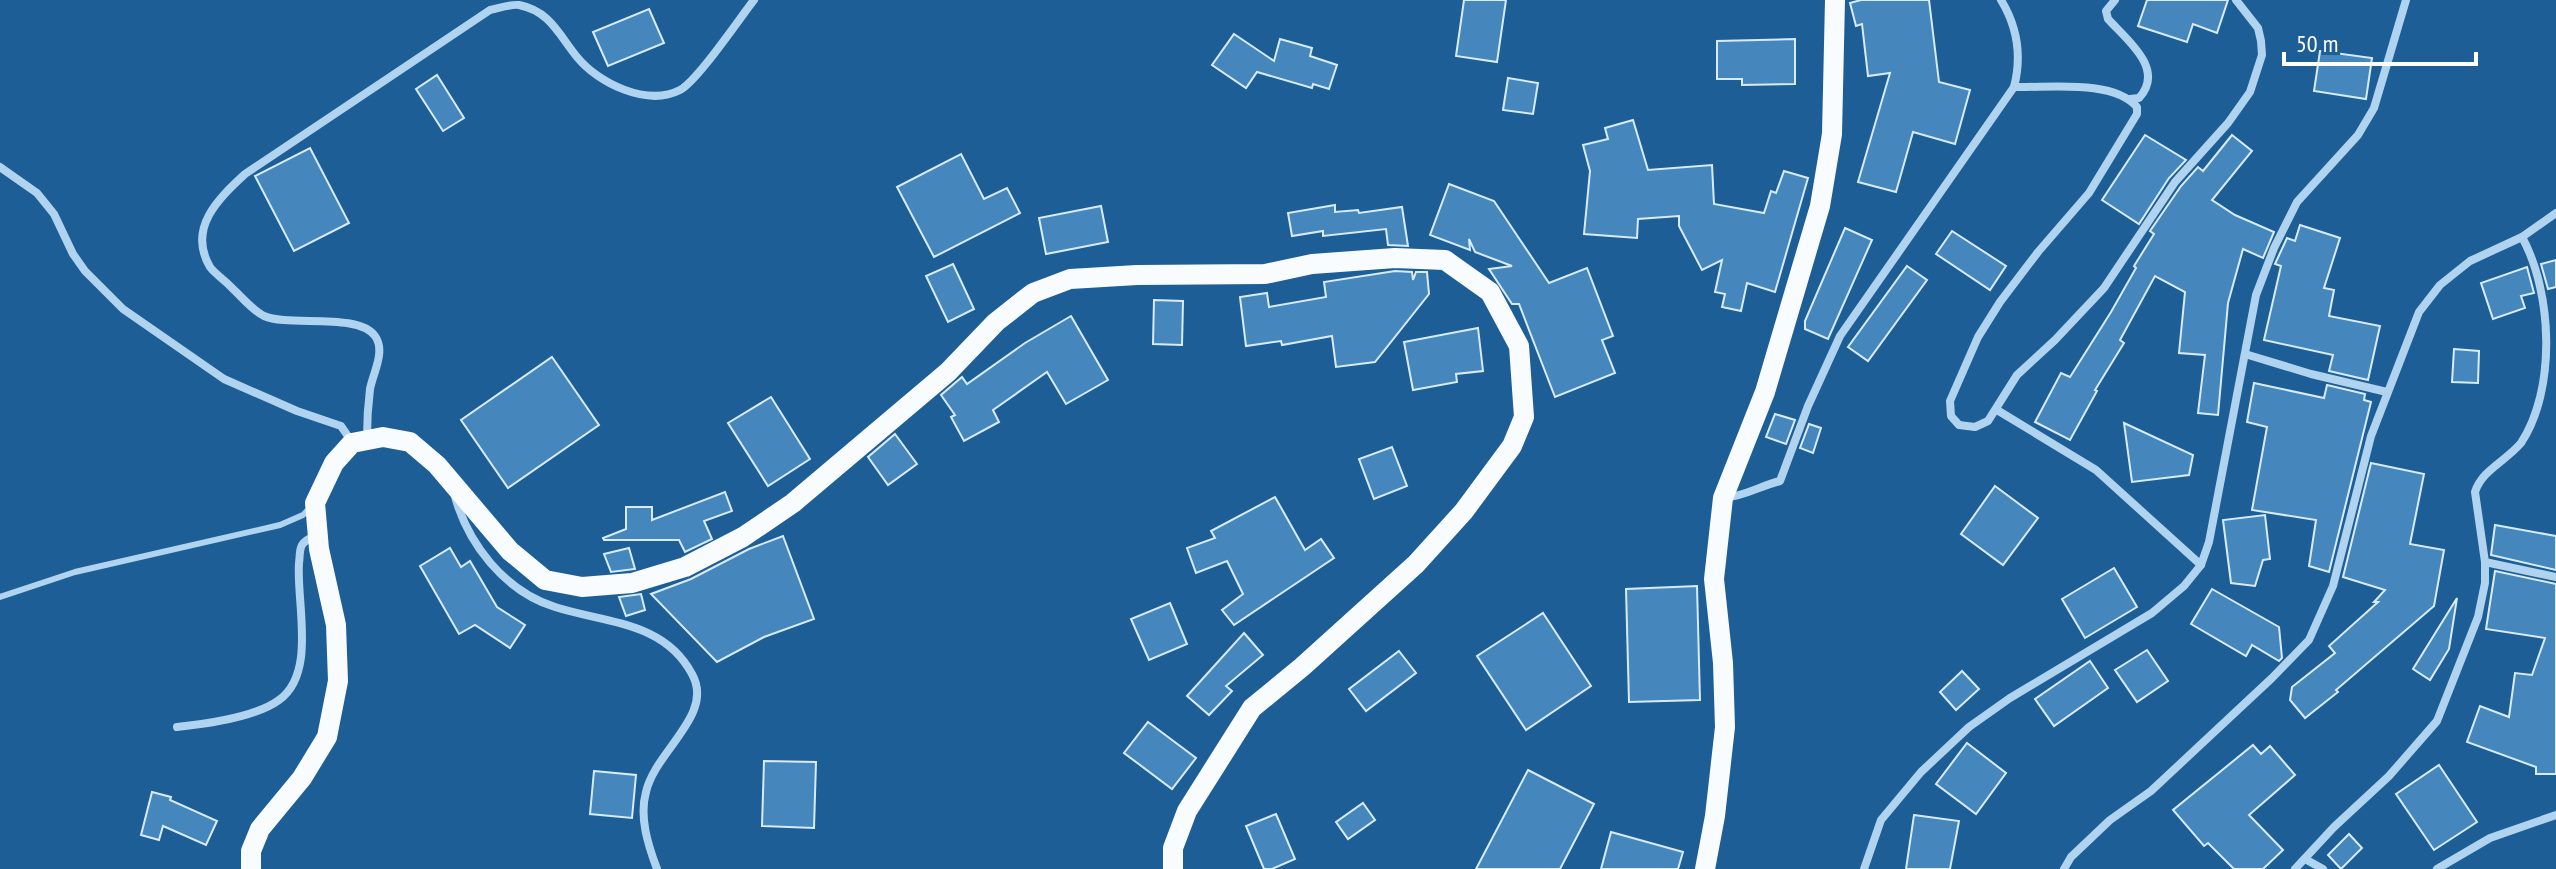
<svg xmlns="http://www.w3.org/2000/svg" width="2556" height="869" font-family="'PT Sans Narrow',sans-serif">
<rect width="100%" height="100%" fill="#1d5e96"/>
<!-- building -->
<g fill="#4587bc" stroke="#d7ebfb" stroke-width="2">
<polygon points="1464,0 1506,0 1497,62 1456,56"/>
<polygon points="1861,0 1929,0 1939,82 1970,90 1955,144 1913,132 1896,192 1858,182 1890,73 1868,76 1862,24 1856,26 1850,3"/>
<polygon points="2147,0 2228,0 2217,33 2193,24 2187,42 2138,26"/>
<polygon points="649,9 664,43 608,66 593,32"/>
<polygon points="1234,34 1274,61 1280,39 1312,48 1310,56 1337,65 1329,89 1313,84 1312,88 1257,72 1246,88 1212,65"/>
<polygon points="1795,39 1795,84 1742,85 1742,79 1717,79 1717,41"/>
<polygon points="2320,51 2372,58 2366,99 2314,91"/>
<polygon points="437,75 464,118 443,131 416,89"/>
<polygon points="1508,78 1538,83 1533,114 1503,110"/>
<polygon points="1633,120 1648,170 1712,165 1714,204 1764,213 1771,191 1776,193 1784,171 1808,178 1775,292 1747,283 1741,311 1722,307 1725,294 1715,292 1722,260 1702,270 1679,226 1679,216 1638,219 1637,238 1584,234 1590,171 1583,145 1608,139 1605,128"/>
<polygon points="2145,135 2186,160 2169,178 2139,224 2102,200"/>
<polygon points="2232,135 2252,151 2212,200 2235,215 2274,232 2263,258 2243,249 2228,303 2218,415 2198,413 2205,355 2179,353 2185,292 2155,276 2120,340 2124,343 2095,390 2097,391 2070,440 2035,422 2061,373 2070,377 2111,312 2136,268 2134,266 2154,234 2150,231 2181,186 2198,167 2203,171"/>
<polygon points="310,148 349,223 294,251 255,176"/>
<polygon points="961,154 984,199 1007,188 1020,213 934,257 897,187"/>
<polygon points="1449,184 1494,201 1549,283 1587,268 1613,336 1602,340 1615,373 1555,397 1519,304 1512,304 1489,269 1512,266 1475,252 1469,239 1470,250 1430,235"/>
<polygon points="1335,205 1335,212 1358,210 1359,213 1402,207 1408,246 1388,245 1386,229 1323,236 1323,231 1292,236 1288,213"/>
<polygon points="1101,206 1108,242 1046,254 1039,218"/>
<polygon points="2300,225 2340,238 2324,288 2334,290 2329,316 2380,326 2368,380 2329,371 2333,355 2264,340 2281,266 2275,264 2287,238 2295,241"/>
<polygon points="1845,228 1872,240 1828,339 1805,329 1805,321"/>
<polygon points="1952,231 2006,266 1990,290 1936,254"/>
<polygon points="2556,260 2556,287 2548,289 2541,264"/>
<polygon points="953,264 974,309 948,322 926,276"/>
<polygon points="1907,266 1927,280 1868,361 1848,347"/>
<polygon points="2527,267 2534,293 2521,296 2525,308 2493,319 2481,283"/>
<polygon points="1395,271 1412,272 1413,280 1416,272 1427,272 1429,294 1375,362 1336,367 1332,336 1282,345 1281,341 1246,346 1240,297 1267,293 1269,307 1326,297 1324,282"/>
<polygon points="1154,300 1183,301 1182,345 1153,344"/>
<polygon points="1071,316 1108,380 1066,404 1047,372 993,410 999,422 964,441 951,417 955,415 941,395 962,377 967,384 1025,343"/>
<polygon points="1478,328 1483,371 1456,374 1457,382 1413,390 1404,342"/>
<polygon points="2454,349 2479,351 2478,383 2452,382"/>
<polygon points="552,357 599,425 508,488 461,420"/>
<polygon points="2254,383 2324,398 2327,385 2365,394 2364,400 2371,402 2329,572 2309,566 2316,520 2252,510 2267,427 2247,422"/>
<polygon points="771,397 810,459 768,486 728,423"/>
<polygon points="1775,414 1795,420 1786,444 1766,437"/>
<polygon points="2124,423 2193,455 2189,475 2132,482"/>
<polygon points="1809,424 1821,428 1813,453 1800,448"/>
<polygon points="895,434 917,464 888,485 868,457"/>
<polygon points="1392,447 1407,486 1374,499 1359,459"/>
<polygon points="2371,463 2424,474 2410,544 2444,550 2434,606 2336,690 2338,692 2305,718 2290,700 2292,687 2335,653 2329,646 2378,602 2374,602 2385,590 2343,577"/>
<polygon points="1995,486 2038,518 2003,565 1961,534"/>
<polygon points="725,492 732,511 704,521 712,539 685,552 679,540 604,540 603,538 626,529 626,507 652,507 652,520"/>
<polygon points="1275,497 1305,550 1321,539 1334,558 1234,625 1222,610 1243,594 1227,561 1196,573 1187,548 1215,538 1211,531"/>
<polygon points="2265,515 2270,559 2263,560 2255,586 2231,583 2223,520"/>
<polygon points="2495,525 2556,536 2556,570 2491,555"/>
<polygon points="783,536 814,619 764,637 717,662 651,594 691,579 749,549"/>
<polygon points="450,548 461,567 470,561 497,607 525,625 510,648 475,625 459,634 420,566"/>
<polygon points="629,548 635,569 611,572 604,554"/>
<polygon points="2114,568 2137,607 2085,638 2062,599"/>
<polygon points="2495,571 2556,584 2556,774 2536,774 2536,767 2467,742 2480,706 2509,717 2515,673 2532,675 2545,638 2486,629"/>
<polygon points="1697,586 1700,700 1629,702 1626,589"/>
<polygon points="2212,589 2279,627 2282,658 2279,661 2252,645 2246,656 2191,624"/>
<polygon points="641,594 645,610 626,616 619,597"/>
<polygon points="2457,598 2449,649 2430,680 2413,669"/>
<polygon points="1170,603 1187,644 1149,660 1131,619"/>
<polygon points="1543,613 1591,686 1526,730 1477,656"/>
<polygon points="1244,633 1263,655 1226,686 1232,691 1209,715 1187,696"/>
<polygon points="2147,650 2168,681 2137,702 2115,670"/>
<polygon points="1399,651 1416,673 1366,711 1349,689"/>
<polygon points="2090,661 2108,688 2054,726 2035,699"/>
<polygon points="1962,671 1979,689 1956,710 1940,692"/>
<polygon points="1148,722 1196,758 1172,789 1124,753"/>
<polygon points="1967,743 2006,773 1976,814 1936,784"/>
<polygon points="2253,745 2261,754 2270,746 2295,775 2249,815 2283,850 2263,869 2234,869 2208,843 2204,846 2173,810"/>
<polygon points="764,761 816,762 814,828 762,826"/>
<polygon points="2439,765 2477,822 2434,850 2396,794"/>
<polygon points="1528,770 1594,804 1560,869 1476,869"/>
<polygon points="594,771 636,775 632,818 590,814"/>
<polygon points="152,792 171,797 170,800 217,821 206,845 163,826 159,840 141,835"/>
<polygon points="1363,803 1375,820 1348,839 1336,822"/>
<polygon points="1276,814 1295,859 1272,869 1264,869 1246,826"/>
<polygon points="1914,815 1959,821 1950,869 1906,869"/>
<polygon points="1611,832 1683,852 1678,869 1601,869"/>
<polygon points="2349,834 2362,848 2341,869 2328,855"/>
</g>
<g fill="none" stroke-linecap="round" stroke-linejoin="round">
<!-- lane -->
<polyline stroke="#b0d3ef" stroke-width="6" points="0,597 75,572 280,525 303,515 310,508"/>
<!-- street -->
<g stroke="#b0d3ef" stroke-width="8">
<path d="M2115,0L2106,11L2108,19C2126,39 2166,69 2139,98L2130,99"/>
<path d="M2014,87C2049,88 2113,79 2137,107V114L2089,193L2038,252L2000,302L1978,337L1950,401L1951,416L1959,425L1975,427L1988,421L2017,375L2055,340L2104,288L2175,182L2228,123L2250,92L2262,55L2261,41L2258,28L2236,0"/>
<polyline points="0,167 37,193 54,214 73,254 85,271 123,309 224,379 297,411 341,426 352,442"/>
<polyline points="2245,354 2311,374 2387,392"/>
<polyline points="1997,410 2096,470 2201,565"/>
<path d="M367,438C367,422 368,405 370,389C373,373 386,351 375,336C358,312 289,327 264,316C252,310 242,297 232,288C226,281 215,274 210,267C187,228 219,198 245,174L490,10C499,8 511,4 519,5C550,11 559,35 577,57C598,83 647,107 680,90C698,80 739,19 754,0"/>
<path d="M454,493C467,543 504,591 555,607C605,623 664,621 692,674C715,715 655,751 646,792C639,817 648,845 657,869"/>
<path d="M1724,498C1745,496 1760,486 1780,481L1808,406L1840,336L2014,87C2022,56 2018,28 2001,0"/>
<polyline points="2485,562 2556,577"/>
<path d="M177,727C206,724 256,717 279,700C317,673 296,602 299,563C300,558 299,550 302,545C305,540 312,537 317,535"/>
<polyline points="2305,859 2323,869"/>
<polyline points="1864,869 1881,820 1921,772 1969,727 2010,698 2152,613 2184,586 2201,565 2209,542 2256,295 2274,248 2297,202 2358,135 2374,108 2406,0"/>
<polyline points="2064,869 2071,857 2110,820 2151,791 2272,678 2309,640 2333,586 2371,436 2419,312 2440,285 2470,261 2522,237 2556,213"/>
<path d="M2295,869L2334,827L2389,776L2437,721L2478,617L2485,583V562L2475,492C2482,470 2506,461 2521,443C2556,390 2553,294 2522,237"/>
<polyline points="2437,869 2490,838 2556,815"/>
</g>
<!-- primary -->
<g stroke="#f9fcff" stroke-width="20">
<polyline points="251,869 251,851 260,829 302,778 327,737 338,681 336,625 319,549 315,503 334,463 352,443 383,437 410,442 437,465 510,551 545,580 582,587 632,583 685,567 743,537 793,503 948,372 996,322 1033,293 1070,279 1137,275 1265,274 1312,264 1395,258 1445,260 1490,292 1519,346 1524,417 1512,446 1464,511 1416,564 1302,667 1252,708 1187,811 1173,848 1173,869"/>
<polyline points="1705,869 1715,816 1725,727 1723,663 1714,579 1723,498 1765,392 1820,206 1832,134 1835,0"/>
</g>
</g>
<!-- scale -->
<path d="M2284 52v12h192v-12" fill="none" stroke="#ffffff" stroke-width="4"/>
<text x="2296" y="52" font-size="24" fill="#ffffff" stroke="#1d5e96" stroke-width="6" paint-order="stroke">50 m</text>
</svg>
